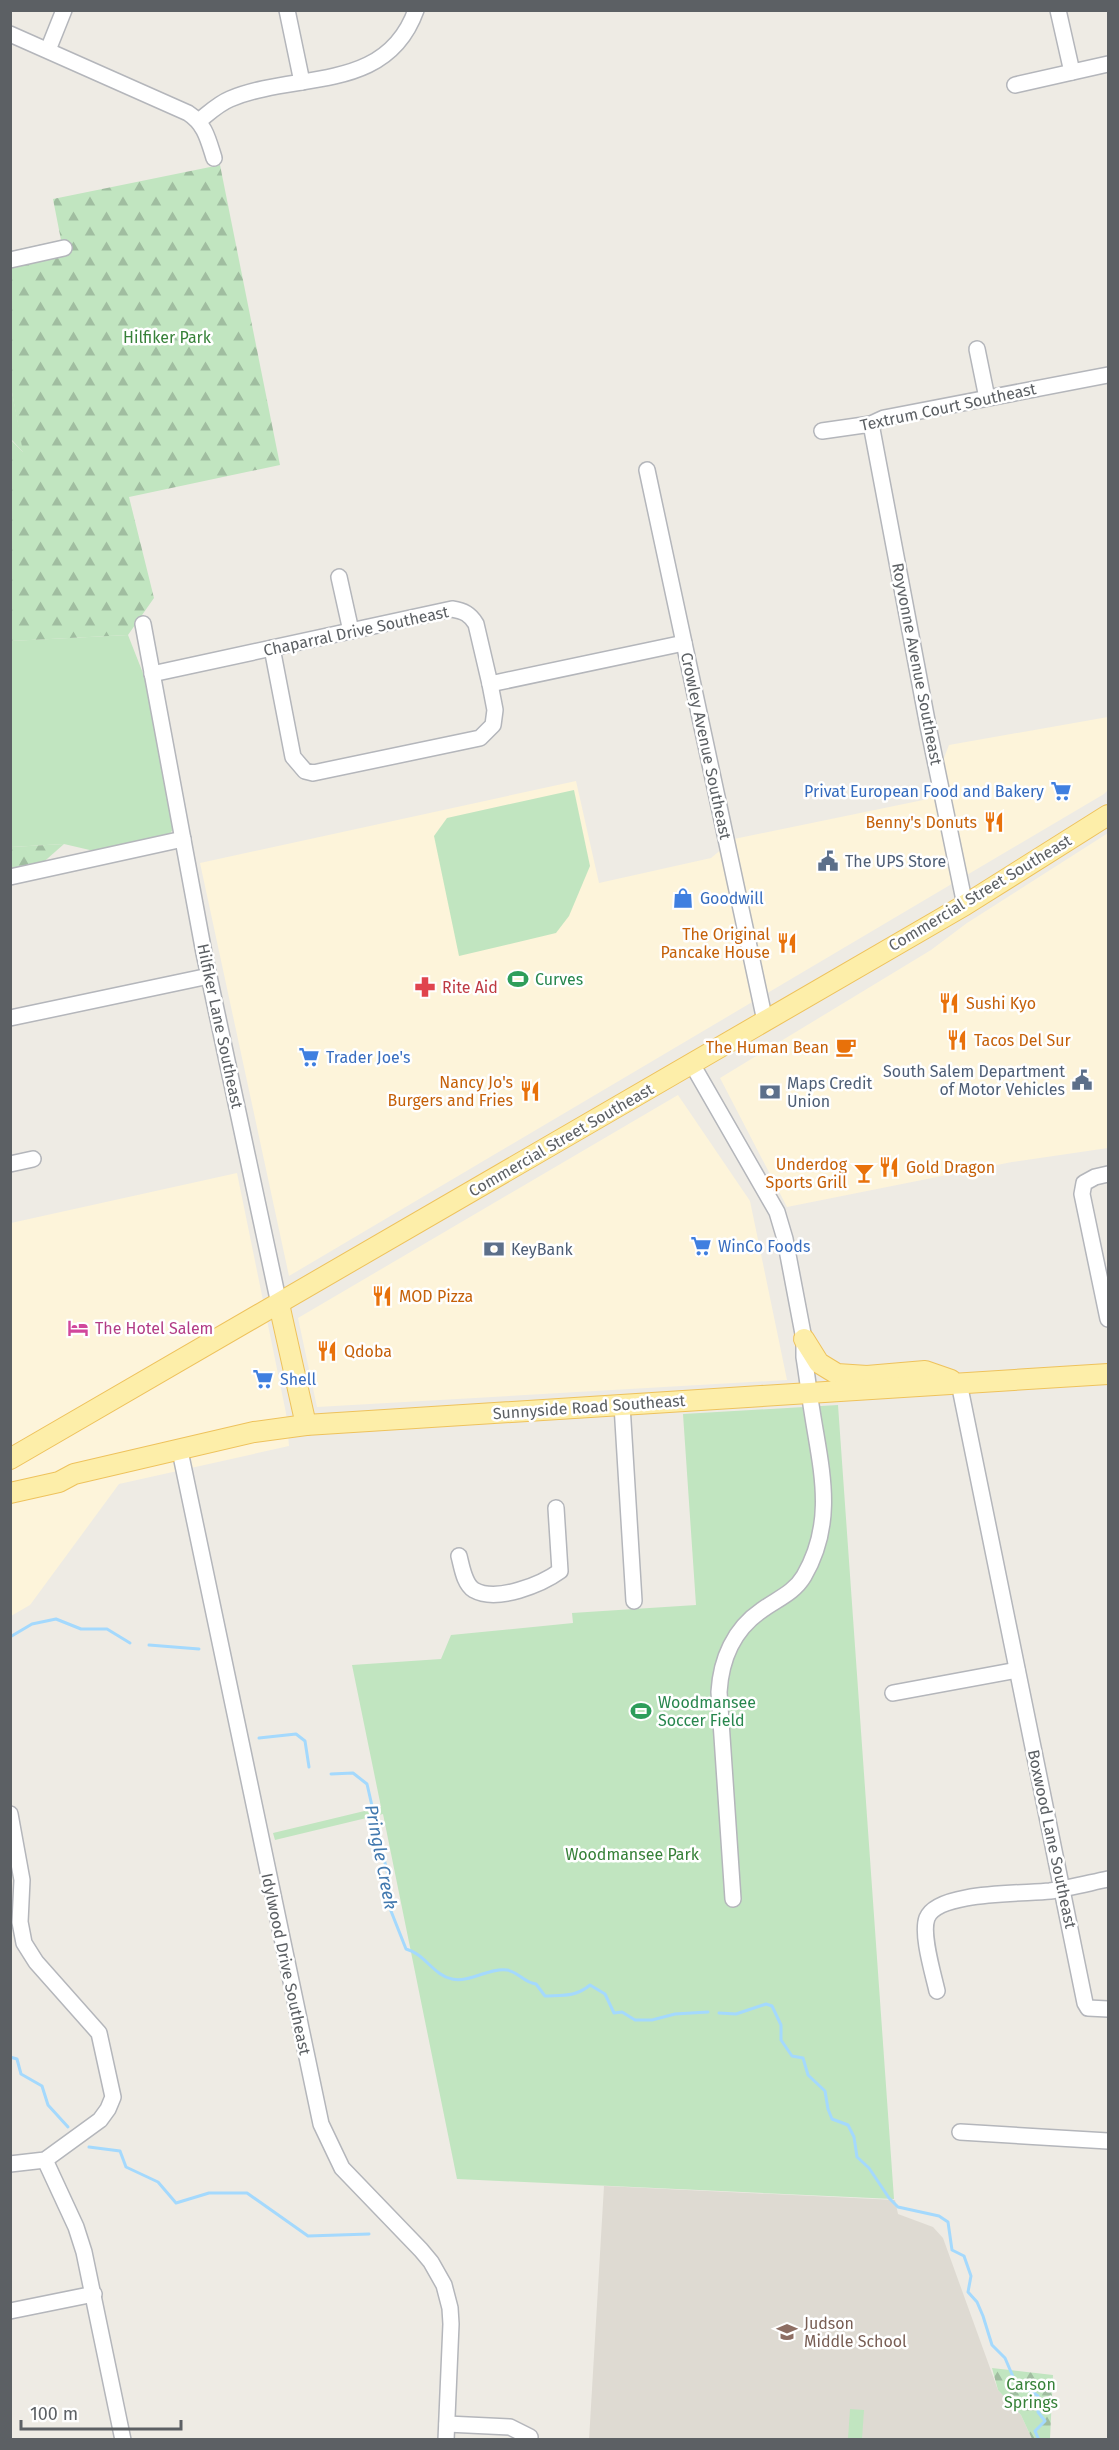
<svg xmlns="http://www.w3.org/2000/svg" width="1119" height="2450" font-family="'Fira Sans',sans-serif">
<defs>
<pattern id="forest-firs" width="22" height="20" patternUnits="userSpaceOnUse" patternTransform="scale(1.5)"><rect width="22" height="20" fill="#c1e5c0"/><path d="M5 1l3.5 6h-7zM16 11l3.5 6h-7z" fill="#a0bda0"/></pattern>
</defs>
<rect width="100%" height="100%" fill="#eeebe4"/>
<!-- commercial -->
<g fill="#fdf4da">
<polygon points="1108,717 1108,790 1104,794 289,1276 200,863 576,781 599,883 711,858 734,839 928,799 949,745"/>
<polygon points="1108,833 1108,1148 1012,1162 787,1207 720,1078 931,950 967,923"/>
<polygon points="678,1095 750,1201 787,1380 317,1407 298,1318"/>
<polygon points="237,1173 286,1413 289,1446 119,1484 30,1605 11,1616 11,1223"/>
</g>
<!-- education -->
<polygon fill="#dedad2" points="604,2186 895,2200 898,2214 933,2227 943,2238 998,2390 1021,2415 1032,2439 589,2440"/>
<!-- green -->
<g fill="#c1e5c0">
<polygon points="11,387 24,453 11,439"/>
<polygon points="128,635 148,686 176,825 169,835 94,851 64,844 11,847 10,641"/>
<polygon points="574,790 590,866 569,916 556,933 459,956 434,836 447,818"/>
<polygon points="838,1405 894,2199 457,2179 383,1814 275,1840 273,1833 381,1807 352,1665 441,1659 451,1635 573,1623 572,1613 696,1605 683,1414"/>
<polygon points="850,2409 864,2410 862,2439 848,2439"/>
</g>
<!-- forest -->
<g fill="url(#forest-firs)">
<polygon points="220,165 280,465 129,497 154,598 128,635 11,641 10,439 23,452 11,387 11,251 61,240 53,199"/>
<polygon points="64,844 22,881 11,884 11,847"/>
<polygon points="992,2368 1053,2375 1050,2439 1032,2439 1021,2415 998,2390"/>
</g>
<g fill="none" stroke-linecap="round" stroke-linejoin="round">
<!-- stream -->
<g stroke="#a4d9fd" stroke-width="3">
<polyline points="10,1637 32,1624 56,1619 81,1629 107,1629 130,1643"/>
<polyline points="149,1645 199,1649"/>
<polyline points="259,1738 296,1734 305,1741 309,1767"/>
<path d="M331,1774L353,1773L367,1784L388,1876L389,1906L406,1949C425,1954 433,1975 452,1979C470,1983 490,1967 507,1970C519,1972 524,1983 536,1984L545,1996C563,1995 576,1997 590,1985L605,1994L614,2013L622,2012L635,2020H652L675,2014L708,2012"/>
<polyline points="719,2013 736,2014 766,2004 772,2006 781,2025 781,2040 792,2056 803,2058 808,2075 825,2091 828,2109 832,2119 848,2125 854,2137 857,2157 869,2168 889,2198 898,2207 939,2216 948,2222 952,2250 964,2256 971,2276 968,2292 977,2302 983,2316 992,2345 1005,2358 1014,2379 1038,2396 1038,2412 1045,2421 1035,2431 1039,2440"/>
<polyline points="10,2057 17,2059 21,2074 42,2086 48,2105 68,2127"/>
<polyline points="89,2147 120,2151 126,2167 158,2182 176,2203 209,2193 247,2193 308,2236 369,2234"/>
</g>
<!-- minor casing -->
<g stroke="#b4b6bb" stroke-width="18">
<g id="minor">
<polyline points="287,10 302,82"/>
<polyline points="1058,10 1072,72"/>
<path d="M10,34L188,113C205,124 208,139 214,158"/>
<polyline points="48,50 64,10"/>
<polyline points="1015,85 1108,64"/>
<path d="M200,120C209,113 218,104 230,99C297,71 386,94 416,10"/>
<polyline points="10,260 64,248"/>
<polyline points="977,349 987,398"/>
<polyline points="871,424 928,726 965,905"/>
<polyline points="822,431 871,424 884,418 1108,375"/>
<polyline points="647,470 765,1021"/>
<polyline points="339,577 351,631"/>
<polyline points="143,624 204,953 279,1304"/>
<polyline points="272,648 293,757 305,771 313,773 480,738 493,725 495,710 490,684"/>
<path d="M152,674L452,609C464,611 470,614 476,624L490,684L684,643"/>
<polyline points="10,877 183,839"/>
<polyline points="10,1018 209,976"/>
<path d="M692,1064L777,1212L785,1239L804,1339V1357C807,1375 809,1393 812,1411C821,1469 836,1521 804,1576C794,1593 777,1599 762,1610C734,1629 721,1659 719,1692L733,1899"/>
<polyline points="10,1164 33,1159"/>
<polyline points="1108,1174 1095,1177 1084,1183 1082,1194 1108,1319"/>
<polyline points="959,1383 1085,2003 1088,2008 1108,2009"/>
<polyline points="622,1405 634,1601"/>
<polyline points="180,1451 321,2124 342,2168 421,2250 431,2262 444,2285 450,2308 451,2324 446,2440"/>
<path d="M459,1556C462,1567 464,1584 474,1590C497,1603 542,1584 560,1571L556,1508"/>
<polyline points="893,1693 1017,1670"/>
<polyline points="10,1814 22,1880 20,1922 24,1943 36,1962 99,2033 113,2097 108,2109 100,2120 45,2160 10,2164"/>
<path d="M937,1991C933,1973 921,1934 927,1918C937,1891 1024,1894 1050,1891C1069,1888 1089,1883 1108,1879"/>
<polyline points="960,2132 1108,2141"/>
<polyline points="45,2160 76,2227 84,2252 123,2440"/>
<polyline points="10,2311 94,2294"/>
<polyline points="447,2424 510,2427 530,2437"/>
</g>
</g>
<!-- major casing -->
<g stroke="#eec25c" stroke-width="22">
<g id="major">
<polyline points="279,1304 306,1425"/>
<polyline points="804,1339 819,1363 837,1374 867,1376 925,1371 951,1380"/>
<polyline points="10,1459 965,905 1108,815"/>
<polyline points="10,1493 59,1482 74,1474 254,1432 306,1425 1108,1374"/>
</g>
</g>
<!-- minor -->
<use href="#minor" stroke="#fff" stroke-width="15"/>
<!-- major -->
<use href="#major" stroke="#fdeea9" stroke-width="20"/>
</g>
<!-- icons -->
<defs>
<g id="supermarket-bare" transform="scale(1.62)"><path d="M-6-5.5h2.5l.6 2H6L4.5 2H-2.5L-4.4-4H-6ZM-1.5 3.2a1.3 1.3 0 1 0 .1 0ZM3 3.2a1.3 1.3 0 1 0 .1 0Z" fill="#3f7fe0" stroke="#fff" stroke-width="2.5" paint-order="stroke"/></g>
<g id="restaurant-bare" transform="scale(1.62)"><path d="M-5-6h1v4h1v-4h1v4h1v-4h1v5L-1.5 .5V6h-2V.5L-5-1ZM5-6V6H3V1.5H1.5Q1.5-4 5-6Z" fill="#e8710a" stroke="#fff" stroke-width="2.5" paint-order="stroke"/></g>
<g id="civic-bare" transform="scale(1.62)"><path d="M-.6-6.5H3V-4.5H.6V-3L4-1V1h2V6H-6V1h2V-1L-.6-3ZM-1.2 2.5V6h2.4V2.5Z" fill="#5c6f8a" stroke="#fff" stroke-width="2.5" paint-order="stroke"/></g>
<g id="shop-bare" transform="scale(1.62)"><path d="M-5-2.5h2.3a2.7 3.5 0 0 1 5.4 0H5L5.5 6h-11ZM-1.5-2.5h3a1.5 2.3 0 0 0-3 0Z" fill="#3f7fe0" stroke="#fff" stroke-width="2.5" paint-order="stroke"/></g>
<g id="stadium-bare" transform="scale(1.62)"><path d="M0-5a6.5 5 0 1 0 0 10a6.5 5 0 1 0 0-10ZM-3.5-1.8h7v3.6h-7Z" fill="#2e9e5b" stroke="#fff" stroke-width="2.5" paint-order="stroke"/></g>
<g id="pharmacy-bare" transform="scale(1.62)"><path d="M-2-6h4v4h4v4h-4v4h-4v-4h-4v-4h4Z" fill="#e0444e" stroke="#fff" stroke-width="2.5" paint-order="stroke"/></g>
<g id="cafe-bare" transform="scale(1.62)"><path d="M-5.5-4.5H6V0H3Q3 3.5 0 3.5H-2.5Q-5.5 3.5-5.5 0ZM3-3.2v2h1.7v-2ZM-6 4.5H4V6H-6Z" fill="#e8710a" stroke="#fff" stroke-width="2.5" paint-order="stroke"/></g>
<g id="bank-bare" transform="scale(1.62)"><path d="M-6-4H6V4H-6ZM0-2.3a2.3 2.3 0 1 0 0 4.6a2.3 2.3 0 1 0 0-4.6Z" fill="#5c6f8a" stroke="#fff" stroke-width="2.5" paint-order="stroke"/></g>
<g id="bar-bare" transform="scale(1.62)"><path d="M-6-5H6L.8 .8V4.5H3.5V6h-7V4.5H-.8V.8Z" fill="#e8710a" stroke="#fff" stroke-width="2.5" paint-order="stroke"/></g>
<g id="hotel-bare" transform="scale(1.62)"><path d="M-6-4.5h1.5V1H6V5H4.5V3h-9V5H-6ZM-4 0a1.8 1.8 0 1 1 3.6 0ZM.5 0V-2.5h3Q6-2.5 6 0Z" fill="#d1479c" stroke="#fff" stroke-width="2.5" paint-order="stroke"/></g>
<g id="school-bare" transform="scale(1.62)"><path d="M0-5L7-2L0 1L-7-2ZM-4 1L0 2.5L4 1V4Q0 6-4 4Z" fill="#8d6e63" stroke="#fff" stroke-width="2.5" paint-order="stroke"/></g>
</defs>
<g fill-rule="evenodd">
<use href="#supermarket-bare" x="1061" y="791"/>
<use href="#restaurant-bare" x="994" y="822"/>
<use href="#civic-bare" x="828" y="861"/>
<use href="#shop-bare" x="683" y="898"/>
<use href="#restaurant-bare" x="787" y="943"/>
<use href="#stadium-bare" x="518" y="979"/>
<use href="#pharmacy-bare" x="425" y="987"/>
<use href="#restaurant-bare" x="949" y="1003"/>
<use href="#restaurant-bare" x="957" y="1040"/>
<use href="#cafe-bare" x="846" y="1047"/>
<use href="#supermarket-bare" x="309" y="1057"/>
<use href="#civic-bare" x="1082" y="1080"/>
<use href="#restaurant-bare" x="530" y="1091"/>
<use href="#bank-bare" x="770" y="1092"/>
<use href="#restaurant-bare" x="889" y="1167"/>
<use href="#bar-bare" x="864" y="1173"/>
<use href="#supermarket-bare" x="701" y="1246"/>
<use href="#bank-bare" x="494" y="1249"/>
<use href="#restaurant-bare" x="382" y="1296"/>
<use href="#hotel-bare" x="78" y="1328"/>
<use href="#restaurant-bare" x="327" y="1351"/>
<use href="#supermarket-bare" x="263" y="1379"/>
<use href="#stadium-bare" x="641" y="1711"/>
<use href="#school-bare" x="787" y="2332"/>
</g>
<g text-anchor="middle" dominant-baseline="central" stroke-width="5" stroke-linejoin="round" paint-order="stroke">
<!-- park labels -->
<g font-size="16" fill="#368138" stroke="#fff">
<text x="167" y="337">Hilfiker Park</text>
<text x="632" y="1854">Woodmansee Park</text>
<text x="1031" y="2384">Carson<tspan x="1031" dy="18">Springs</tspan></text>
</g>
<!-- street labels -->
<g font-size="16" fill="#5c6064" stroke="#fff">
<text transform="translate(948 407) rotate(-12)">Textrum Court Southeast</text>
<text transform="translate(356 631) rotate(-12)">Chaparral Drive Southeast</text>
<text transform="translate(917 664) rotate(79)">Royvonne Avenue Southeast</text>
<text transform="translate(706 746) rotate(78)">Crowley Avenue Southeast</text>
<text transform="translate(980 893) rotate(-31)">Commercial Street Southeast</text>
<text transform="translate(220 1026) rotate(78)">Hilfiker Lane Southeast</text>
<text transform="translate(561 1140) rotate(-30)">Commercial Street Southeast</text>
<text transform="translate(589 1407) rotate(-4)">Sunnyside Road Southeast</text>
<text transform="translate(1052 1839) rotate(78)">Boxwood Lane Southeast</text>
<text transform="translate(286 1964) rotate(78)">Idylwood Drive Southeast</text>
</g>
<!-- shop labels -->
<g font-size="16" fill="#366cbe" stroke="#fff" text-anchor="start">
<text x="1044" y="791" text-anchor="end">Privat European Food and Bakery</text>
<text x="700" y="898">Goodwill</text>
<text x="326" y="1057">Trader Joe's</text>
<text x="718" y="1246">WinCo Foods</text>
<text x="280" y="1379">Shell</text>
</g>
<!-- food labels -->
<g font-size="16" fill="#c56008" stroke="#fff" text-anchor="end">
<text x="977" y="822">Benny's Donuts</text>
<text x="770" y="934">The Original<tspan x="770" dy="18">Pancake House</tspan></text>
<text x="966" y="1003" text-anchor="start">Sushi Kyo</text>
<text x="974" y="1040" text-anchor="start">Tacos Del Sur</text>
<text x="829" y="1047">The Human Bean</text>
<text x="513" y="1082">Nancy Jo's<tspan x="513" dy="18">Burgers and Fries</tspan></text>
<text x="847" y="1164">Underdog<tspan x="847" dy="18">Sports Grill</tspan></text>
<text x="906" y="1167" text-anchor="start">Gold Dragon</text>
<text x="399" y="1296" text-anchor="start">MOD Pizza</text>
<text x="344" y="1351" text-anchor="start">Qdoba</text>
</g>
<!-- service labels -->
<g font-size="16" fill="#4e5e75" stroke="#fff" text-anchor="start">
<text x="845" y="861">The UPS Store</text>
<text x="1065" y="1071" text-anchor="end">South Salem Department<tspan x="1065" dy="18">of Motor Vehicles</tspan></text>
<text x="787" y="1083">Maps Credit<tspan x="787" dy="18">Union</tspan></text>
<text x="511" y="1249">KeyBank</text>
</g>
<!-- leisure labels -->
<g font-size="16" fill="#27864d" stroke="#fff" text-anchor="start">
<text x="535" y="979">Curves</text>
<text x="658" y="1702">Woodmansee<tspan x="658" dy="18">Soccer Field</tspan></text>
</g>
<!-- health labels -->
<g font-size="16" fill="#be3a42" stroke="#fff" text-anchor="start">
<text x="442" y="987">Rite Aid</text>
</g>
<!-- hotel labels -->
<g font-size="16" fill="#b23c85" stroke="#fff" text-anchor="start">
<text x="95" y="1328">The Hotel Salem</text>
</g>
<!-- education labels -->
<g font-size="16" fill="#785e54" stroke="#fff" text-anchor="start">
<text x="804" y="2323">Judson<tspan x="804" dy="18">Middle School</tspan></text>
</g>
<!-- water labels -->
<g font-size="18" font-style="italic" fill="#4279af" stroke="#fff">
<text transform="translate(381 1857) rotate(79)">Pringle Creek</text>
</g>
</g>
<!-- border -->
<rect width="1119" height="2450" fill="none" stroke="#5c6064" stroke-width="24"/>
<!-- scale -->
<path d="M21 2420v9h160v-9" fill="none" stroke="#5c6064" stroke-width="3"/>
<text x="30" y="2420" font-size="18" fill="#5c6064" stroke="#ffffff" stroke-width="4.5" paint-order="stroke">100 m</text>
</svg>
